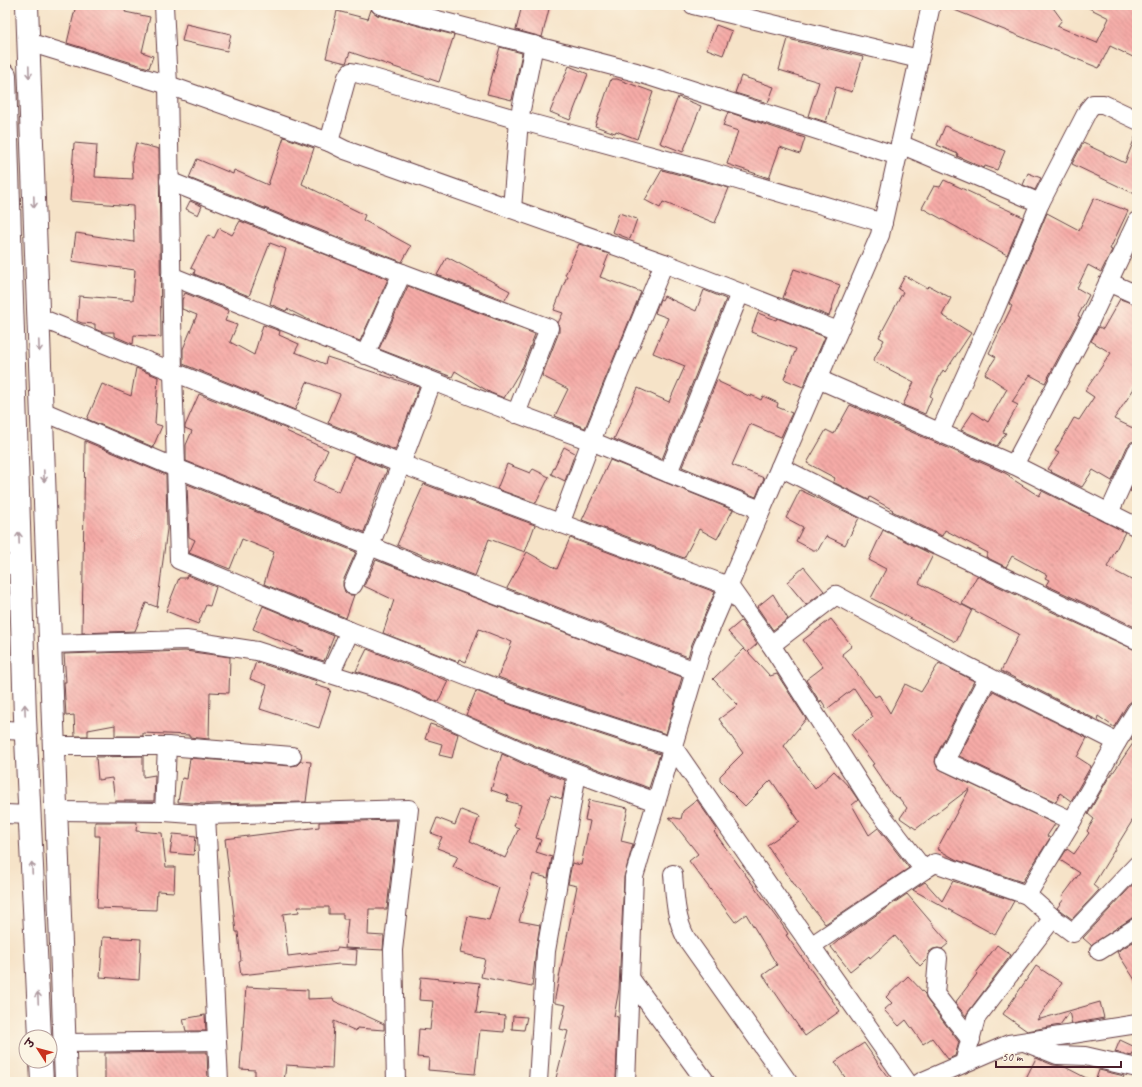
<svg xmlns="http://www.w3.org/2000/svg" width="1142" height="1087" font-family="Caveat,'Playpen Sans Deva',sans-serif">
<defs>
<pattern id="building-back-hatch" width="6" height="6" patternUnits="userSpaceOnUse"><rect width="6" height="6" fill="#f6aba7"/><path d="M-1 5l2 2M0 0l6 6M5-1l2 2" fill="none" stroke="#c98b88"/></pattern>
</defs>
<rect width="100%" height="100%" fill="#fcf5e5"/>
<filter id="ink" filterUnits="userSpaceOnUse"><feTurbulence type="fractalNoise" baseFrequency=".025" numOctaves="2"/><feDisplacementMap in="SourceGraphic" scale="8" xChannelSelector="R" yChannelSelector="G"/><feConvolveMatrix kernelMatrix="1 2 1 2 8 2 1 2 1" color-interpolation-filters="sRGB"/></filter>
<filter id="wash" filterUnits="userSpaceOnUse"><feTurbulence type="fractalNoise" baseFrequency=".012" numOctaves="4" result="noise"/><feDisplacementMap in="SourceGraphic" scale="16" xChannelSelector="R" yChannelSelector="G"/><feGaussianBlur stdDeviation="0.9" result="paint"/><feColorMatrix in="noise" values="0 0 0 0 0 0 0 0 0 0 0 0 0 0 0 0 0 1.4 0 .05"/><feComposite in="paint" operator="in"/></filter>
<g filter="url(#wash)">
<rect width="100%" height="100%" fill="#f6e3c8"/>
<g id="blocks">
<!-- building -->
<g fill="url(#building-back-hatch)">
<polygon points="76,5 127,5 125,12 150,17 142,52 153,56 149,68 67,43"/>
<polygon points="522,5 550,5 542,37 516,30"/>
<polygon points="942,5 1051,5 1062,20 1057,26 1097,43 1109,18 1083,5 1137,5 1137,59 1110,46 1099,68"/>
<polygon points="371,10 377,15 454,35 439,82 350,52 346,63 326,58 337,11 368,19"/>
<polygon points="186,24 231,34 227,51 182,41"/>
<polygon points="716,25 732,31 723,55 707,49"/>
<polygon points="788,39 863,57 852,92 836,87 826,122 808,116 819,82 779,70"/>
<polygon points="500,47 522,53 512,100 487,94"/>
<polygon points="569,66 588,74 570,120 550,112"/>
<polygon points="741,76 774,87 768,103 735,93"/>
<polygon points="611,79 617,79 653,92 637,139 616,131 615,133 595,126"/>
<polygon points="678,97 701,106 683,152 660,143"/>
<polygon points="728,112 805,138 800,154 780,147 769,178 727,164 738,131 723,126"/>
<polygon points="945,126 1005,151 997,170 985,166 984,168 957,156 958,154 937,145"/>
<polygon points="1136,135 1137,195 1072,164 1083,143 1125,163"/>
<polygon points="284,137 314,148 302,184 365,215 363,220 411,246 402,262 345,240 189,178 197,159 233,174 234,170 268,185"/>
<polygon points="74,143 97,145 95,177 133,179 132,161 136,143 159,149 161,337 134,335 133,344 114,336 114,332 102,332 95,329 95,324 82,323 77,321 79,296 133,300 135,270 72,261 76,233 134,242 133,206 70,201"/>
<polygon points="662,170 729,188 715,223 663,202 660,208 645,200"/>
<polygon points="1028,173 1041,178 1035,190 1023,185"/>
<polygon points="944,180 1023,217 1007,255 922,208 934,186 940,187"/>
<polygon points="1094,198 1128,211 1110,249 1112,250 1101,272 1088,265 1077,288 1089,295 1078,316 1080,317 1045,383 1030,375 1012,402 1018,405 1003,432 1006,433 997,446 961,430 973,412 988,422 1007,389 985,374 996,357 989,353 1012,306 1009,304 1047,213 1079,230"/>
<polygon points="190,201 202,206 198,215 186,209"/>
<polygon points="619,213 637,219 630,239 612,232"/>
<polygon points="240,221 388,279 360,341 319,325 287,309 286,311 270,304 286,249 270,243 249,296 194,274 195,270 191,268 208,235 214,238 219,228 232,235"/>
<polygon points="579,244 609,254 600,277 641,292 585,428 555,416 568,389 542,376 559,332 559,327 558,323 563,313 554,310 567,276 565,275"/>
<polygon points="447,257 510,291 505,300 437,275"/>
<polygon points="794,269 840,285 829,316 783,298"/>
<polygon points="905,276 927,288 929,286 951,298 942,315 971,333 945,372 943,370 930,396 932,397 925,414 903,405 914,382 873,361 884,340 879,337 903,292 898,289"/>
<polygon points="408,286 535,334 523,366 504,398 491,393 455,371 452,377 379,349"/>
<polygon points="704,290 726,299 662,459 614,439 638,388 669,402 685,366 653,353 668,318 655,313 660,299 662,300 664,296 696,311"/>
<polygon points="185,293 229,311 225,321 237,325 230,342 254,355 263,325 280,331 279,335 299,344 295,352 325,364 327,357 419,387 395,450 328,423 340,394 307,382 295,410 183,364 183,349 197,315 182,309 182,300"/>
<polygon points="1120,299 1137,305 1137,384 1114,419 1137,430 1137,441 1131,442 1127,447 1112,481 1093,470 1082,487 1051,472 1052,471 1048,469 1059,453 1055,451 1074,418 1079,420 1094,397 1085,391 1111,353 1091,341 1099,327 1103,329"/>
<polygon points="758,313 776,320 777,318 825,337 803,387 784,379 796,349 751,332"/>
<polygon points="136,368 158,377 155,424 162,426 153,447 87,419 102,384 131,396"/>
<polygon points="717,380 719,381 719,382 751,397 751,395 761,400 763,396 778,403 777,407 792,413 781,437 750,424 732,465 764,478 756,497 682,467"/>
<polygon points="199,394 287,429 286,431 328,450 314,481 339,492 354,456 387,470 372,507 373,507 364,532 186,461 186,445 192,431 185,428 185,426"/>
<polygon points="850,405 1005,473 1010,476 1009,477 1039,496 1042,491 1125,532 1107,567 1137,583 1137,628 1046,585 1049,580 1045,578 1047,575 1012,556 1006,567 986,557 988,553 945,530 942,536 892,511 893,510 870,497 869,500 833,482 835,478 807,463 826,430 834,434"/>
<polygon points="85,441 166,475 167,529 157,607 146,603 135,631 82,633"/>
<polygon points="564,447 575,453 565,481 551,474"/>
<polygon points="610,460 733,510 717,539 699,529 684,558 582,520"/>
<polygon points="507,464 530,473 533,469 549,477 536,503 497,489"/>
<polygon points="1137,477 1137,494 1130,491"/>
<polygon points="187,484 356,552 343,581 343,586 345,592 349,595 354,595 346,618 264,584 274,552 242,539 230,569 189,553 195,540 189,537"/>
<polygon points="424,484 535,525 525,552 489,539 475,576 397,545"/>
<polygon points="800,490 859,518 845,545 826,536 818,550 813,550 796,541 803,527 786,518"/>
<polygon points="883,530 933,555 919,583 972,610 956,642 871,598 886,569 869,560"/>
<polygon points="570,538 715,592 692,644 688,657 507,588 527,552 557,569"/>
<polygon points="376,560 682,677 666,734 521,686 498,677 512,642 479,629 466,662 459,659 458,662 383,633 394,600 364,586"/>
<polygon points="804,567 824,591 806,605 787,582"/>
<polygon points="187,575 216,587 210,606 206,605 198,624 166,611 179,578 186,578"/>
<polygon points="977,576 1035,604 1133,649 1137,650 1137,700 1132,701 1128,704 1114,727 1098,716 1097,720 1001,671 1019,634 962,604"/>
<polygon points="773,594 788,619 773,630 757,607"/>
<polygon points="263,606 334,636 324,661 291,651 303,651 253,629"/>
<polygon points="831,619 852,646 842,654 875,697 879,695 890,713 905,684 921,692 939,663 974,681 936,756 935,762 937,767 941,770 1055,824 1047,836 1050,838 1022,882 957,860 937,849 970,788 916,829 900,818 907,808 899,798 892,794 872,765 874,764 851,734 873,717 854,688 827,709 821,700 820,702 806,680 823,667 803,640"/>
<polygon points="741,621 757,644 748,652 770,676 777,674 806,719 784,746 815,789 834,771 850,788 858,800 852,805 869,835 878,828 909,868 825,924 796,887 767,845 800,822 771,780 745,806 720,781 720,776 743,753 719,719 738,705 713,679 744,649 747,652 728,632"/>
<polygon points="367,649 448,681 438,702 400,685 356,671"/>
<polygon points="185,651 230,657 229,693 210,692 209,739 189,737 189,735 143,733 143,736 115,736 115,725 88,730 88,736 75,736 74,715 66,716 64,682 66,682 64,654 126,652 126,653"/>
<polygon points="256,662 317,681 315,685 331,690 319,728 260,709 267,685 250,679"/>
<polygon points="476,691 514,706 660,754 649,788 538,747 466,715"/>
<polygon points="993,691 1087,738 1077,757 1091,766 1071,801 1060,793 1056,802 959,756"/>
<polygon points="430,724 446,729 458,734 452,758 439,755 442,744 425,739"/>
<polygon points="1137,730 1137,813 1093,885 1099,890 1072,919 1057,908 1064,899 1062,897 1080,873 1060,860 1067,849 1074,854 1089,833 1087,831 1094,819 1088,814 1109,777 1110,777 1134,742 1131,740"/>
<polygon points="502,754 530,767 565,780 562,799 550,795 536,838 541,840 536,852 552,857 548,878 533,874 519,921 540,925 536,949 532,987 481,977 485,959 460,953 468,916 489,920 499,888 453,867 458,856 437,848 442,837 431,833 437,818 455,825 461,810 479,817 470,841 505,858 519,828 514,826 521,805 507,801 509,796 491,790"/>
<polygon points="143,756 143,777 155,775 154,801 115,801 112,778 98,780 96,757"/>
<polygon points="190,758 291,766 297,765 301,761 311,762 306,802 206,804 178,802 182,778 187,779"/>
<polygon points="589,800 628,808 621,841 633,844 624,877 619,989 614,1016 618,1017 616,1082 555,1082 568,1031 560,1029 566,1005 555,1003 555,998 577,886 568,884 572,863 581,865 590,821 585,820"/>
<polygon points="697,800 717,829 714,832 779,920 788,934 786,935 840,1011 805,1036 763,975 777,965 746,914 735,922 689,861 698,854 669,817 681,819 683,811"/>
<polygon points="397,820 387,909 369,909 368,935 384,936 383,950 345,948 348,919 343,919 343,914 329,914 329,907 298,907 299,912 283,914 288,956 337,950 337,948 357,950 356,965 339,964 241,975 239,962 241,961 238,932 236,932 225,839 319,827 319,822"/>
<polygon points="95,822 137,822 136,831 162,833 166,867 175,867 174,892 157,891 156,910 97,908 100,836 95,836"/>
<polygon points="173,834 196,836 194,855 170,853"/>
<polygon points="1137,880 1137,912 1132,918 1091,945 1083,938"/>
<polygon points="953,881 1014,901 995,935 913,890 925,882 942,901"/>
<polygon points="907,894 949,943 942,949 938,948 933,949 929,952 927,959 920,966 895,936 870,958 869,956 850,971 831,947 838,941"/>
<polygon points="103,937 141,939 139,980 100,977"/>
<polygon points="1133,942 1137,949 1137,983 1117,952"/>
<polygon points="997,945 1011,955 968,1012 966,1016 955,1003 977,974 976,973"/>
<polygon points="1036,966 1062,983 1037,1020 1100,1002 1104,1018 1072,1024 1069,1012 1060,1025 1027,1031 1003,1014"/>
<polygon points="908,976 925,994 927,1000 959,1042 955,1056 948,1059 932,1038 923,1044 906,1020 899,1026 884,1010 892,1003 886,997"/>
<polygon points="421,977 480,983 476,1013 505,1016 504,1032 480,1030 475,1074 428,1070 429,1058 417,1057 419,1029 430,1030 433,1001 419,1000"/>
<polygon points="246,987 308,990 308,999 333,998 334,1001 384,1024 384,1030 357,1028 356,1031 334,1021 332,1068 286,1065 284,1082 255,1082 255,1070 240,1069"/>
<polygon points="205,1015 206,1031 186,1031 183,1019"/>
<polygon points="513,1016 527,1017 524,1030 512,1029"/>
<polygon points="1120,1040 1135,1047 1132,1056 1115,1052"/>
<polygon points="864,1043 891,1082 848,1082 835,1062"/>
<polygon points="190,1052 207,1052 208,1082 105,1082 105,1053"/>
<polygon points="1036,1058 1053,1065 1063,1066 1094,1082 1024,1082"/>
<polygon points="1099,1070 1124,1076 1121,1082 1095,1082"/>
</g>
</g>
</g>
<g filter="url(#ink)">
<use href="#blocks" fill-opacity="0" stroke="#643c43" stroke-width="1"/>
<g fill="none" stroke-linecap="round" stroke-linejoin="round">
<!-- minor casing -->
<g stroke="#643c43" stroke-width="20">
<g id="minor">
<polyline points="164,5 168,85 173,372 179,560 350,631 517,696 673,747 788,913 907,1082"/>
<polyline points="380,5 636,72 898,156"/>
<polyline points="693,5 919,59"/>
<polyline points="28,42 168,85 329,142 345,150 664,263 838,331"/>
<polyline points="329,142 347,77 351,72 356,73 519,120 707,171 883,223"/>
<polyline points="900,144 1040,203 995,310 940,432"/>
<polyline points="169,181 341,250 549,328 516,414"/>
<polyline points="1040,203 1088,110 1093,104 1103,104 1137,120"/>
<polyline points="512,209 519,120 534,45"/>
<polyline points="664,263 591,441 668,473"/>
<path d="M171,276C311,332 449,390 591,441L560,524"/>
<polyline points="1108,282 1137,295"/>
<polyline points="740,293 668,473 761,510"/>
<polyline points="38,317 401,464 729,586 771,645 836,595 965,665 1117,742 1137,710"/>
<polyline points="365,355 402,273"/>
<polyline points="818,379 1014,465 1137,527"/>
<polyline points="42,411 176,468 422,567 695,671"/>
<polyline points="1014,465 1090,321 1137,221"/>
<polyline points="780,467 934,544 1137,640"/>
<polyline points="1109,513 1137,451"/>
<polyline points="5,564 20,567"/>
<polyline points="353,585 370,546 432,382"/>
<polyline points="50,644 186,640 257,651 397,695 534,757 656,802"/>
<polyline points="771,645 870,800 924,870 811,946"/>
<polyline points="330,674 350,631"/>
<polyline points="988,677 945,761 1072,821"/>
<polyline points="5,730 26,731"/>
<polyline points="54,746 167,746 164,812 206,815 219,1082"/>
<polyline points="167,746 292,756"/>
<polyline points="56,811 164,812"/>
<polyline points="5,814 30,815"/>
<polyline points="206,815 409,809 393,950 396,1082"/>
<polyline points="924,870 935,863 1027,895 1053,918"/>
<path d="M673,874C675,896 675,917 686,938L788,1082"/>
<polyline points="1027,895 1072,821 1117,742"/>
<polyline points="1099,951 1137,927"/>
<polyline points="938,958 935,994 971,1040"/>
<polyline points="630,978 706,1082"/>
<polyline points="1024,1042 1057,1055 1085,1056 1137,1068"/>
<polyline points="65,1043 217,1041"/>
<polyline points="964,1063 976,1018 1053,918 1073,933 1137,865"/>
<polyline points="538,1082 546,951 577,773"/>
<polyline points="626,1082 634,877 702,648 880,235 931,5"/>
<polyline points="921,1082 1009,1044 1137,1024"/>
</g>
</g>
<!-- major casing -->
<g stroke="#643c43" stroke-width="24">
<g id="major">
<polyline points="27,5 66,1082"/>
<polyline points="5,75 25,717 40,1037"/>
<polyline points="41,1061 42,1082"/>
</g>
</g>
<!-- minor -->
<use href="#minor" stroke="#fff" stroke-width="18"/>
<!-- major -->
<use href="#major" stroke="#fff" stroke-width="22"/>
</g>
<!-- one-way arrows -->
<defs><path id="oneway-shaft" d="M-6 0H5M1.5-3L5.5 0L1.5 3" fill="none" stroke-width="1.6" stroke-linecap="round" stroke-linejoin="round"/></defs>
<g stroke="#ae9aa0">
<use href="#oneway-shaft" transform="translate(29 72) rotate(88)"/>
<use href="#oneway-shaft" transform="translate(34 202) rotate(88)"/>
<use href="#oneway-shaft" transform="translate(39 346) rotate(88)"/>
<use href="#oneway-shaft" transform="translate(44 476) rotate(88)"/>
<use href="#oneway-shaft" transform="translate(19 538) rotate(-92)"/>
<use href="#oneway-shaft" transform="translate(25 710) rotate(-92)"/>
<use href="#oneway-shaft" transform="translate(32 868) rotate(-93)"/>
<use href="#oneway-shaft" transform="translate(38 998) rotate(-93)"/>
</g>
</g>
<!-- margin -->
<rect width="1142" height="1087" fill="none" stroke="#fcf5e5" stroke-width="20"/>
<!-- north arrow -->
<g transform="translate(38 1049) rotate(306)"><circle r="19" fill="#fcf5e5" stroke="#b59f9b"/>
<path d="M0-3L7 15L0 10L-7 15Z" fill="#c8321e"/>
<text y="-6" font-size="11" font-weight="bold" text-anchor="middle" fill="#4a1f2b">उ</text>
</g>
<!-- scale -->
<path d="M996 1061v6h125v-6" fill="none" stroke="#4a1f2b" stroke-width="2"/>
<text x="1002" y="1061" font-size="12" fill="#4a1f2b" stroke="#fcf5e5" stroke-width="3" paint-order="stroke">50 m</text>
</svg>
